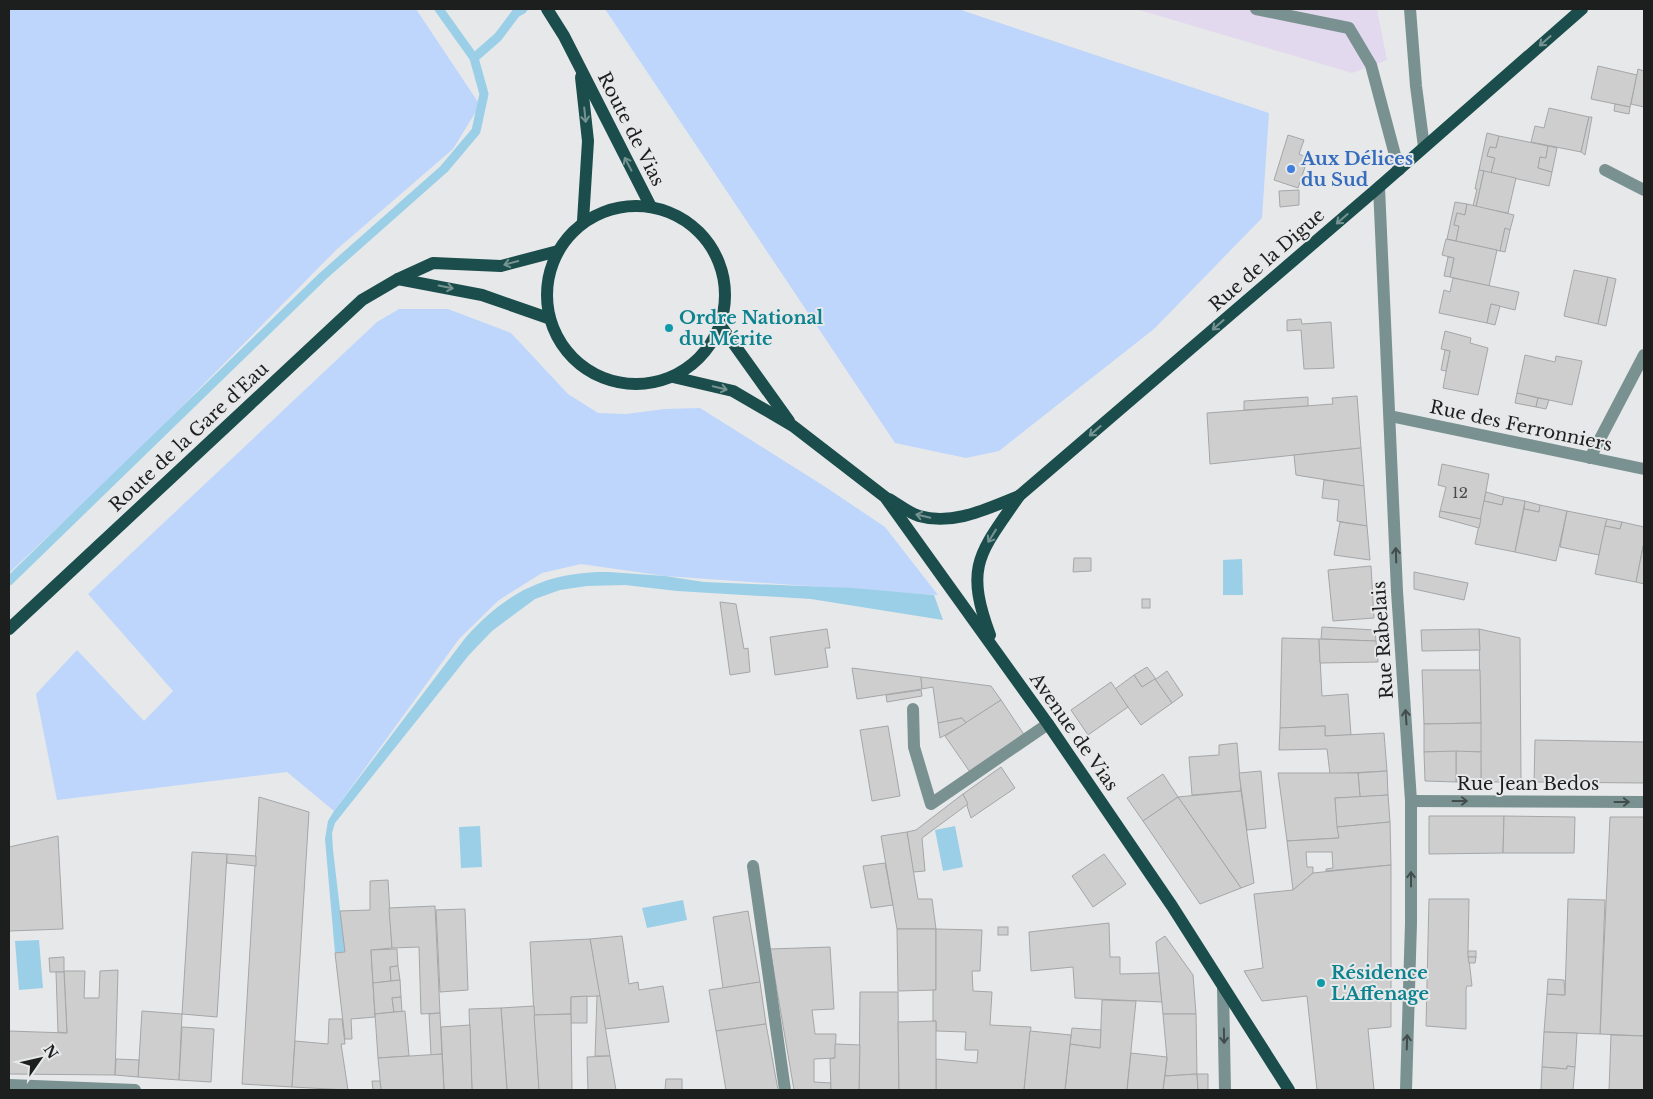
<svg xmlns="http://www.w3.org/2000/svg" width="1653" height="1099" font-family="'Libre Baskerville',serif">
<rect width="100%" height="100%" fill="#e7e8e9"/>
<!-- industrial -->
<polygon fill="#e3d9ee" points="1136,9 1377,9 1387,60 1352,73"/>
<!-- green -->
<g fill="#bed6fc">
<polygon points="9,9 416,9 480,105 453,149 336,250 127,462 9,573"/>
<polygon points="605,9 958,9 1269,113 1262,218 1154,329 999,451 966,458 895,443"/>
<polygon points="399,309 448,309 511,333 568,394 598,413 626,414 665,409 700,408 824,486 885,527 938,595 665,576 581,564 542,573 499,600 459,639 334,811 287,772 57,800 36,694 77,650 144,721 173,691 88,594 377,322"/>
</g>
<!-- water -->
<g fill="#9bcfe7">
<polygon points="1242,559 1243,595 1223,595 1223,560"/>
<path d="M609,572L665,576L704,582L852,588L934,595L943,620L811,599L677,591L625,585L587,586L560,590L535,599L492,631L469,655L335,823L332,833L333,850L345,952L335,953L325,839L328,821L334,811L466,637C506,592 548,571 609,572Z"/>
<polygon points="480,826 482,867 461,868 459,827"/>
<polygon points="955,826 963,867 943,871 935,830"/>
<polygon points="683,900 687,920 647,928 642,908"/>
<polygon points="39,940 43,988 19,990 15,941"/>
</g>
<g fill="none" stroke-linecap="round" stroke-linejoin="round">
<!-- stream -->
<g stroke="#9bcfe7" stroke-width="9">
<polyline points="474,58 498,37 516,13 523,9"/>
<polyline points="9,581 323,276 444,169 476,131 484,94 474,58 439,9"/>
</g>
</g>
<!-- building -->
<g fill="#cececf" stroke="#a5a6a7">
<polygon points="1598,66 1637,75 1630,107 1591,99"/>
<polygon points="1638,69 1644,71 1644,107 1631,104"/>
<polygon points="1615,104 1630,107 1629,114 1614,111"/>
<polygon points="1549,108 1589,117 1581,152 1531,142 1535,126 1544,128"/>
<polygon points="1589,117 1592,117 1585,155 1581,152"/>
<polygon points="1487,133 1499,136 1496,148 1490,147 1487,156 1495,158 1491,173 1479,170"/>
<polygon points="1288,135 1304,140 1299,154 1308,158 1298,188 1274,180"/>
<polygon points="1499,136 1548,146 1546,158 1540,157 1538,168 1552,172 1549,186 1491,173 1495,158 1487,156 1490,147 1496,148"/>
<polygon points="1548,146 1557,148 1552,172 1538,168 1540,157 1546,158"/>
<polygon points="1479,170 1484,171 1476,207 1473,206 1477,189 1475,189"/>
<polygon points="1484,171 1516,178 1508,213 1476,207"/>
<polygon points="1299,190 1299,205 1280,207 1279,191"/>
<polygon points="1455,202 1467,204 1465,215 1457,213 1454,225 1459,226 1456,241 1447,239"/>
<polygon points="1467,204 1514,215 1510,230 1505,228 1500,251 1456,241 1459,226 1454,225 1457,213 1465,215"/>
<polygon points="1505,228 1510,230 1505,252 1500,251"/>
<polygon points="1446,239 1497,250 1489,286 1450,277 1454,258 1442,255"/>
<polygon points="1448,257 1454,258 1450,277 1444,276"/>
<polygon points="1574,270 1608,277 1598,324 1564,316"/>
<polygon points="1608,277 1616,279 1606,326 1598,324"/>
<polygon points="1453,278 1519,292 1515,310 1491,304 1487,323 1439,313 1444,290 1450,292"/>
<polygon points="1491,304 1500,306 1495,325 1487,323"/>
<polygon points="1301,319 1302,324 1331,322 1334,368 1304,369 1301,330 1287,331 1287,320"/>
<polygon points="1445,331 1471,338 1470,343 1488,348 1478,395 1443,388 1450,351 1441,349"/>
<polygon points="1445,350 1450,351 1446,371 1441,370"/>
<polygon points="1525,355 1555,362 1556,356 1582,361 1572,405 1517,393"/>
<polygon points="1517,393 1538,398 1536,407 1515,403"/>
<polygon points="1357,396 1361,448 1210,464 1207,413 1333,404 1332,398"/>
<polygon points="1308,397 1308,406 1244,410 1244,401"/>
<polygon points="1538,398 1549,400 1546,409 1536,407"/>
<polygon points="1361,448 1364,486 1296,475 1294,455"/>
<polygon points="1442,464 1489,474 1481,519 1440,511 1446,487 1438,485"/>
<polygon points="1324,480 1364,486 1367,526 1337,521 1339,500 1322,498"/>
<polygon points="1486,492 1504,497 1502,505 1484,501"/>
<polygon points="1504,497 1525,501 1515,552 1475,544 1484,501 1502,505"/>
<polygon points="1525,501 1540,505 1539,512 1524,509"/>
<polygon points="1540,505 1567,511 1556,561 1515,552 1524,509 1539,512"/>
<polygon points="1440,511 1481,519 1479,528 1439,517"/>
<polygon points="1567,511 1607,519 1599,555 1560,547"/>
<polygon points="1607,519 1622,522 1620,529 1605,526"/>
<polygon points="1340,522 1367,526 1370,560 1334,555"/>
<polygon points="1622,522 1644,527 1644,542 1636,582 1595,574 1605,526 1620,529"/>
<polygon points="1644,542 1644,584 1636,582"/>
<polygon points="1074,558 1091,558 1091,571 1073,572"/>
<polygon points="1371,566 1374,618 1333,621 1328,570"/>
<polygon points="1414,572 1468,583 1464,600 1414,589"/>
<rect x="1142" y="599" width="8" height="9"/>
<polygon points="720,602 736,604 744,649 748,648 750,672 730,675"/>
<polygon points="1322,627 1375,630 1376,641 1321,639"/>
<polygon points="827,629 830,648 825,648 828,667 775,675 770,637"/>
<polygon points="1479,629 1520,638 1521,782 1481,782"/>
<polygon points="1479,629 1480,650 1422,651 1421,630"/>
<polygon points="1282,638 1319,639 1322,696 1348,694 1351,735 1325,736 1325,726 1280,728"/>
<polygon points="1319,639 1376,641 1378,662 1320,663"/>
<polygon points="1147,667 1156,679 1167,671 1183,695 1172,703 1155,679 1142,687 1134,675"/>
<polygon points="852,668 921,677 922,689 857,699"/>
<polygon points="1422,670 1480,670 1481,723 1424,724"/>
<polygon points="1134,675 1142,687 1155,679 1172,703 1141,725 1115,689"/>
<polygon points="921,677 991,686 1001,700 966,723 962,718 938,723 933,687 922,689"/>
<polygon points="1111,682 1128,707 1088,735 1071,710"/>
<polygon points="921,690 922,696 887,702 886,695"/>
<polygon points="1001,700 1025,736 970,772 945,736"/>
<polygon points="962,718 966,723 940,738 938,723"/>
<polygon points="1481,723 1481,752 1424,752 1424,724"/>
<polygon points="888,726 900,796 872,801 860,730"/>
<polygon points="1325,726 1325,736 1384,733 1387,771 1330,774 1327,749 1279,750 1280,728"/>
<polygon points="1535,740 1644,742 1644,783 1534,782"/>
<polygon points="1237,743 1241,791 1192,795 1189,757 1219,755 1219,745"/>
<polygon points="1456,751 1481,752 1481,782 1456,782"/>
<polygon points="1456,751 1456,782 1425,781 1424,752"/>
<polygon points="1001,767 1015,788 971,818 963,794"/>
<polygon points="1261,771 1266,828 1247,830 1239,773"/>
<polygon points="1387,771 1388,795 1360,797 1358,773"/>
<polygon points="1278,773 1358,773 1360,797 1335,798 1339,838 1287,841"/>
<polygon points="1163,774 1178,797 1143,821 1127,798"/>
<polygon points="1241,791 1254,883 1241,888 1178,797"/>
<polygon points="963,794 968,804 922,838 925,871 913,872 907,832 916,830"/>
<polygon points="1388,795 1390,822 1337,827 1335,798"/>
<polygon points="259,797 309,812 292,1087 242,1084"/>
<polygon points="1178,797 1241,888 1200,904 1143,821"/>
<polygon points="1429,816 1504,816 1503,853 1429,854"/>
<polygon points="1504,816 1575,817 1574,853 1503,853"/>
<polygon points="1610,817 1644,817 1644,1036 1600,1034"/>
<polygon points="1390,822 1391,865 1326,871 1326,869 1333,868 1332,852 1306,852 1307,867 1313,867 1313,873 1293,890 1287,841 1339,838 1337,827"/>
<polygon points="907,832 918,899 932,899 936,929 897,929 881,836"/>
<polygon points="58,836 63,929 9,931 9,847"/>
<polygon points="192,852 227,854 217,1017 182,1014"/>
<polygon points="227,854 256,856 256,866 227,863"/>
<polygon points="1104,854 1126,884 1093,907 1072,876"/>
<polygon points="885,863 893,905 871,908 863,866"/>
<polygon points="1391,865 1391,1027 1368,1029 1374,1090 1317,1090 1307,996 1262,1001 1244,971 1263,968 1254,894 1293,890 1313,873"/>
<polygon points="388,880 392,948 371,950 375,1017 351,1019 352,1039 345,1039 335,953 345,952 340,911 370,910 370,881"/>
<polygon points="1429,899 1469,899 1468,951 1472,986 1467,986 1466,989 1466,1029 1426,1026"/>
<polygon points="1568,899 1605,900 1600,1034 1544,1032 1547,994 1565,995"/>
<polygon points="435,906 440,1013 421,1014 419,947 392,948 389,908"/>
<polygon points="465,909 468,990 440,992 436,910"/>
<polygon points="748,911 760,982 723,988 713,917"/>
<polygon points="1109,923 1110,957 1120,957 1120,974 1159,973 1162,1002 1075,998 1073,967 1031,971 1029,932"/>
<rect x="998" y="927" width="10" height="8"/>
<polygon points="897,929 936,929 936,990 898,991"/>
<polygon points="936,929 982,930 980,971 972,971 973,991 992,992 990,1025 1031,1027 1024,1090 936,1090 936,1059 977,1063 978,1050 965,1050 966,1032 936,1031 936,1021 933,1021 933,990 936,990"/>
<polygon points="622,936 629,984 638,982 639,990 663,986 669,1022 605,1029 590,939"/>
<polygon points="1165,936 1193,975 1196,1014 1163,1014 1156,942"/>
<polygon points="590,939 600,996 571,997 571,1014 534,1015 530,942"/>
<polygon points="830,947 834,1009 812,1010 815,1034 836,1034 835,1058 814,1059 814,1082 831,1083 831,1090 794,1090 770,949"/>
<polygon points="397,949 398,966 390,967 391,981 373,983 371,950"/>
<rect x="1468" y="951" width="8" height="6"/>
<polygon points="64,957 64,972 50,972 49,958"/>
<polygon points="1468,957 1476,957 1475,963 1469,963"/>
<polygon points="398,966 400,980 391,981 390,967"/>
<polygon points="118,970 115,1075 9,1074 9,1031 67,1033 64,971 85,971 84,998 99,998 100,971"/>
<polygon points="56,972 64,972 67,1033 58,1032"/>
<polygon points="1548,979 1564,980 1565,995 1547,994"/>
<polygon points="400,980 401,997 392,998 394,1012 375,1014 373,983"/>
<polygon points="760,982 766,1024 716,1031 709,990"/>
<polygon points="860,992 898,992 899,1090 859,1090"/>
<polygon points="587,996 587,1023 571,1023 571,997"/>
<polygon points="597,996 600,996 610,1056 595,1056"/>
<polygon points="401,997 402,1012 394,1012 392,998"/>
<polygon points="1102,1000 1136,1001 1127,1090 1065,1090 1070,1044 1100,1048"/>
<polygon points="534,1006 539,1090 507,1090 501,1008"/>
<polygon points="501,1008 507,1090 472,1090 469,1009"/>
<polygon points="142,1011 182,1014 179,1080 138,1077"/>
<polygon points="405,1011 409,1056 378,1058 375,1014"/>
<polygon points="440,1013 442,1054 431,1055 429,1014"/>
<polygon points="571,1014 572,1090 539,1090 534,1015"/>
<polygon points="1163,1014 1196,1014 1197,1074 1165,1076 1167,1059"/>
<polygon points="329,1019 342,1019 345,1044 341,1044 348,1090 292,1087 295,1041 328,1044"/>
<polygon points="936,1021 936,1090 899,1090 898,1022"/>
<polygon points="766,1024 778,1090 726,1090 716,1031"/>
<polygon points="470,1025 472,1090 444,1090 441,1027"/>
<polygon points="182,1027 214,1029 211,1082 179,1080"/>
<polygon points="1072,1028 1101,1030 1100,1048 1070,1044"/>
<polygon points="1030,1031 1071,1035 1065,1090 1024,1090"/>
<polygon points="1544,1032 1577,1033 1575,1067 1567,1066 1567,1069 1542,1067"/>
<polygon points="1611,1035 1644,1036 1644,1090 1609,1090"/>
<polygon points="835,1044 860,1045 859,1090 831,1090 830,1059 835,1058"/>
<polygon points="1131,1053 1167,1057 1163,1090 1127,1090"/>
<polygon points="442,1054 444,1090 381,1090 378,1058"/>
<polygon points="610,1056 616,1090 588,1090 587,1057"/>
<polygon points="116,1059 139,1060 138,1077 115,1075"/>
<polygon points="1567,1066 1575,1067 1573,1090 1541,1090 1542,1067 1567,1069"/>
<polygon points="1197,1074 1198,1090 1163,1090 1165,1076"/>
<polygon points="1197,1074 1208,1074 1208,1090 1198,1090"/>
<polygon points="666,1079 682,1079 682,1090 665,1090"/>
<polygon points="372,1081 380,1081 381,1090 373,1090"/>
</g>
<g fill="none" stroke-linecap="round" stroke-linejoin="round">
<!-- minor -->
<g stroke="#799291" stroke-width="12">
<polyline points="1256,9 1349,28 1371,65 1399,170"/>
<polyline points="1410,9 1416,86 1424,147"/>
<polyline points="1605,170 1644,190"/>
<polyline points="1379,187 1397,591 1411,801 1411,923 1406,1090"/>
<polyline points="1390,416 1644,469"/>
<polyline points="1590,458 1644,355"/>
<polyline points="913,709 914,747 931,804 1048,724"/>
<polyline points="1411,801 1644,802"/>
<polyline points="753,866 785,1090"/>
<polyline points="1223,987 1225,1090"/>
<polyline points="9,1085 135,1090"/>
</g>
<!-- major -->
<g stroke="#1a4d4b" stroke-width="12">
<polyline points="547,9 564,36 651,207"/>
<polyline points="581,77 588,141 583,221"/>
<circle cx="636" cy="295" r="89"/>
<polyline points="398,279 482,295 548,318"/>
<polyline points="721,326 789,421"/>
<polyline points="673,377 733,391 793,426 885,497 1048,724 1172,906 1289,1090"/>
<path d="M889,499C898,504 909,513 919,516C954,526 988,508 1019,496"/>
<polyline points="9,629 362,300 398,279 433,263 501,266 558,251"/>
<path d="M990,635C964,565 980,553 1019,496L1379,187L1582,9"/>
</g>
</g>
<!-- one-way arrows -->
<defs><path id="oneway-shaft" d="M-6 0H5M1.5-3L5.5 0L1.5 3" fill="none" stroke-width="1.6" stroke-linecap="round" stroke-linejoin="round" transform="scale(1.25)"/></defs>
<g stroke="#769392">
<use href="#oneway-shaft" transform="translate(1545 41) rotate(139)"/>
<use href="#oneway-shaft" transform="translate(585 115) rotate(84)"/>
<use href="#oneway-shaft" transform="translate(628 164) rotate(-118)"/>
<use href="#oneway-shaft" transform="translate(1342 219) rotate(139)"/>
<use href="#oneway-shaft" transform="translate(511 263) rotate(165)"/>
<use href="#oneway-shaft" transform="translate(446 287) rotate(11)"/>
<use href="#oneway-shaft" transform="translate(1218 325) rotate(139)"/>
<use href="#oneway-shaft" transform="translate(720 388) rotate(14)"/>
<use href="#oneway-shaft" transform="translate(1095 431) rotate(139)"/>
<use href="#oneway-shaft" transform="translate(923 516) rotate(-166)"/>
<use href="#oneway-shaft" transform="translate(992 536) rotate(122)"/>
</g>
<g stroke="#424c4c">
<use href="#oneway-shaft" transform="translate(1396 555) rotate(-92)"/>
<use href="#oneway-shaft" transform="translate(1406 717) rotate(-94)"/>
<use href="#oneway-shaft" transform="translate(1460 801)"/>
<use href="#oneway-shaft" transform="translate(1622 802)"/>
<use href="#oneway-shaft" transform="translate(1411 879) rotate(-90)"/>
<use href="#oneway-shaft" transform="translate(1224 1036) rotate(89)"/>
<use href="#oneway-shaft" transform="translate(1407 1042) rotate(-88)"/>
</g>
<!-- markers -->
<circle fill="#3f7fe0" stroke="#e7e8e9" stroke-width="2" cx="1291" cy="169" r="5"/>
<g fill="#0f9aa8" stroke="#e7e8e9" stroke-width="2">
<circle cx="669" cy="328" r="5"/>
<circle cx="1321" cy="983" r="5"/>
</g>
<g text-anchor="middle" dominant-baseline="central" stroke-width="4" stroke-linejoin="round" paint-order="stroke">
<!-- number labels -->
<g font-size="15" fill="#494a4a">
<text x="1460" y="492">12</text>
</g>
<!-- street labels -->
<g font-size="18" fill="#1d1e1e" stroke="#e7e8e9">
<text transform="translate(631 129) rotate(63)">Route de Vias</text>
<text transform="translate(1267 260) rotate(-41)">Rue de la Digue</text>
<text transform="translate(1521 426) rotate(12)">Rue des Ferronniers</text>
<text transform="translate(189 437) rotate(-43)">Route de la Gare d'Eau</text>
<text transform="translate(1383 640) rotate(-94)">Rue Rabelais</text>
<text transform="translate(1074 732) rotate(55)">Avenue de Vias</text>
<text x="1528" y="784">Rue Jean Bedos</text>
</g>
<!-- shop labels -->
<g font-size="18" font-weight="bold" fill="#366cbe" stroke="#e7e8e9" text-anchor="start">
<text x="1301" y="159">Aux Délices<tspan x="1301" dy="21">du Sud</tspan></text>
</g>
<!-- culture labels -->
<g font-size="18" font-weight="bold" fill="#0d838f" stroke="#e7e8e9" text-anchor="start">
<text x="679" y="318">Ordre National<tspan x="679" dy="21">du Mérite</tspan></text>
<text x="1331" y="973">Résidence<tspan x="1331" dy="21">L'Affenage</tspan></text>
</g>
</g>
<!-- border -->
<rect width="1653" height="1099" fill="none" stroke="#1d1e1e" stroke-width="20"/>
<!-- north arrow -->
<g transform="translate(40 1059) rotate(56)" stroke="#e7e8e9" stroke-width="4" paint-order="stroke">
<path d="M0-4L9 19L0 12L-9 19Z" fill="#1d1e1e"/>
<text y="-8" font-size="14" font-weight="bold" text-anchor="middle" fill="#1d1e1e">N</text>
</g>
</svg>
